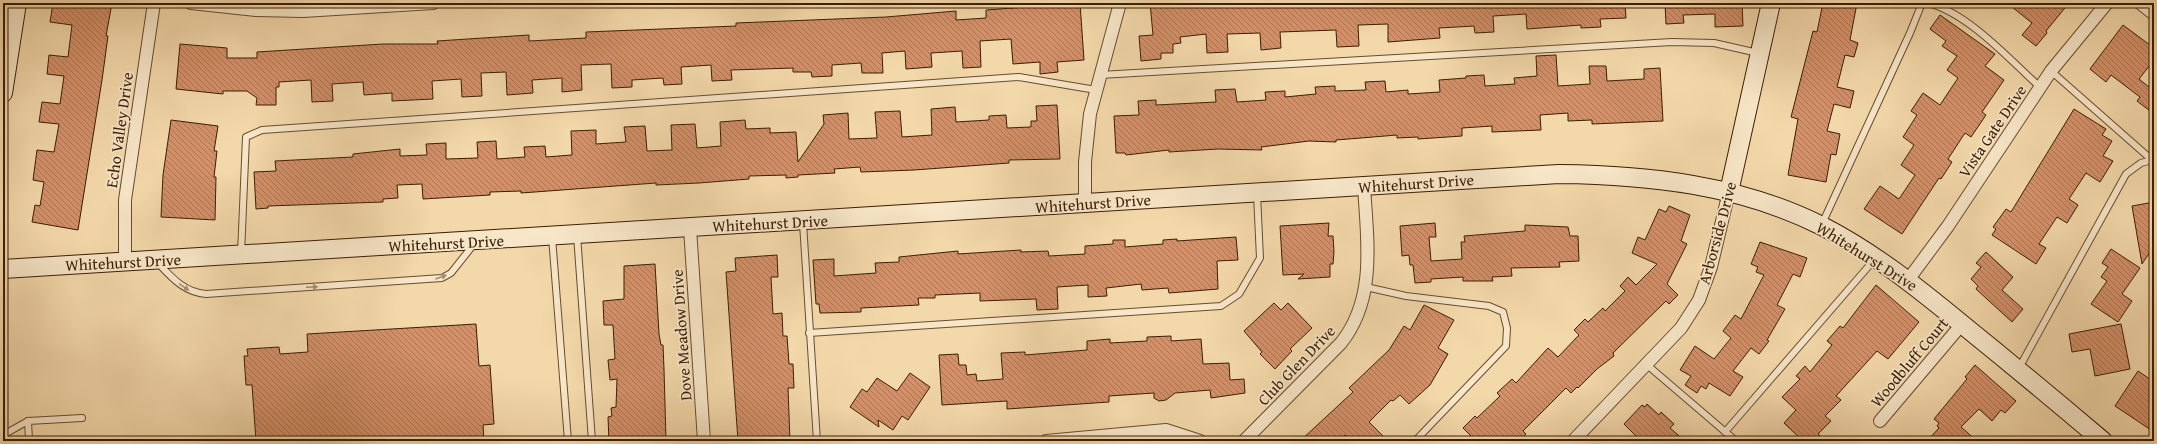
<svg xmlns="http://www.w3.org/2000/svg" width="2157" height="444" font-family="'Gentium Book Plus',serif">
<defs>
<pattern id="building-back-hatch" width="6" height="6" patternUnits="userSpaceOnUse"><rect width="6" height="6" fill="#d39069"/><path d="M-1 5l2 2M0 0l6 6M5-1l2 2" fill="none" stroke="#ac7554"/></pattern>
</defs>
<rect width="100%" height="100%" fill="#f3d8aa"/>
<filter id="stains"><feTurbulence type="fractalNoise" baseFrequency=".005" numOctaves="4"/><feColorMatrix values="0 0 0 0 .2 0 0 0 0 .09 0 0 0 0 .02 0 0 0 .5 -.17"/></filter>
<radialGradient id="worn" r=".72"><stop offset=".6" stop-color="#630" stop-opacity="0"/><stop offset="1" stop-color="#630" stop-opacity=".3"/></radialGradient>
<!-- building -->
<g fill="url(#building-back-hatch)" stroke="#3b1d06">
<polygon points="53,3 112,3 106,36 108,36 102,80 78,230 32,222 35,205 40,206 44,182 33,180 37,150 54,152 59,124 39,122 42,102 60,104 64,76 47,74 49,55 68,57 72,25 50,22"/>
<polygon points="1080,3 1084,60 1057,62 1058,72 1040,74 1040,62 1013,64 1011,39 980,41 981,67 963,68 962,51 931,53 932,67 906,69 905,51 882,53 883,73 862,73 861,63 832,65 832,76 812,77 811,72 793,72 793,68 763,69 731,70 732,80 712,81 711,65 681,67 682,84 664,85 663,78 632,80 632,87 612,88 611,64 581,65 582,90 562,92 562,78 532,80 533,93 507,95 506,72 481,73 482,96 462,97 461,79 432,81 433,99 392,101 392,93 364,95 363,82 332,84 333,101 312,102 311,80 279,82 279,87 276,87 276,105 256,105 257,98 247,91 223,91 223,94 176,89 180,44 227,48 227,58 257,58 257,52 383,44 438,44 437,41 529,35 529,41 586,38 586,32 736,26 736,23 886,17 956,11 956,20 986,18 986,10"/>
<polygon points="1150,3 1625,3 1626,18 1600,19 1601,27 1581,28 1581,25 1527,29 1526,14 1493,16 1494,32 1475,33 1474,26 1439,28 1440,38 1388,42 1388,24 1358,25 1359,46 1337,47 1336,30 1280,32 1281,48 1261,50 1260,33 1227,34 1228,52 1207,53 1206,34 1180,37 1181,43 1173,44 1173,53 1161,53 1161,59 1141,61 1139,36 1153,35"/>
<polygon points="1665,3 1742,3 1743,26 1715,27 1715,14 1683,15 1684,23 1666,24"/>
<polygon points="1823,3 1857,3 1850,40 1858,43 1854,57 1845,55 1837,87 1854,91 1850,108 1834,104 1827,131 1840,134 1836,155 1831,154 1826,182 1788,175 1798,119 1791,117 1813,31 1817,32"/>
<polygon points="2007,3 2069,3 2046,31 2047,33 2036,46 2022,35 2032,23"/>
<polygon points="1940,15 1995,54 1985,66 2004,80 1982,112 1986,115 1971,137 1965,133 1948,159 1952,162 1941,179 1939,178 1902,234 1864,209 1880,186 1899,199 1915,175 1901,165 1914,145 1903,137 1917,115 1911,111 1923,93 1940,105 1958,78 1947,70 1957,56 1942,46 1946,41 1930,29"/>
<polygon points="2123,25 2154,48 2154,60 2139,79 2154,91 2154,114 2137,101 2140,97 2111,75 2106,82 2090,69"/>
<polygon points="1556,55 1558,86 1590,84 1589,66 1606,66 1607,81 1644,79 1644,69 1660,68 1663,121 1592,124 1592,120 1568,121 1568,113 1540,115 1541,130 1492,132 1492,126 1462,128 1462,136 1418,139 1418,137 1397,138 1397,135 1361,138 1336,140 1336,142 1309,141 1261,147 1262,150 1218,149 1169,152 1169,150 1126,155 1125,153 1116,153 1114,116 1139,115 1138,101 1156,100 1156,105 1216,102 1215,90 1235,89 1237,102 1266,100 1265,92 1285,91 1285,97 1316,94 1315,87 1335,86 1335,91 1366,90 1365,82 1385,81 1386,92 1408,90 1408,94 1440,92 1439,80 1466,78 1466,76 1484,75 1485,86 1515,84 1514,78 1537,76 1536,56"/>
<polygon points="1057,105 1060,159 1009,160 1009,163 914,170 861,172 860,167 834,169 835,173 798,175 798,177 786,178 786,175 749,176 749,179 699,183 656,185 656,183 521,193 521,191 490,192 490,195 423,199 422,184 397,185 398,198 383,199 383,202 268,206 268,208 256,209 254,172 276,171 275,161 353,157 353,154 400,149 400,156 427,155 426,144 446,143 446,159 478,158 477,142 496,141 497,159 525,157 524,147 545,146 546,157 572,155 571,131 596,130 596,144 626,142 624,127 645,126 647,151 672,150 671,125 695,124 697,148 721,146 720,122 745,120 746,129 770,128 770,133 796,132 798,162 824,124 823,115 848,113 849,139 877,138 875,112 900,111 902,137 932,135 931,109 955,107 956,122 989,120 989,116 1006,115 1007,128 1031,127 1031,121 1037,121 1036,106"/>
<polygon points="2074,109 2106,129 2102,135 2112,141 2103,156 2113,161 2100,182 2086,173 2069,199 2078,205 2067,223 2057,217 2039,244 2046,248 2036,264 1992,235 1996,229 1993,227 2006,209 2011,212"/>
<polygon points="171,120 218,126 214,151 217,151 214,177 216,177 215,220 161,217 163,175"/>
<polygon points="2154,202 2154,246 2142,264 2132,206"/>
<polygon points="1669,206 1690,215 1681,241 1687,244 1667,284 1678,295 1669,304 1666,301 1613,353 1614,356 1597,369 1578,388 1577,387 1571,393 1566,388 1523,431 1526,434 1518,441 1476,441 1463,428 1475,416 1477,418 1500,396 1497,393 1512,379 1516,383 1548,348 1558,357 1579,335 1574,330 1585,319 1588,322 1603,308 1605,311 1625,291 1620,286 1628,277 1636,285 1657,264 1632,253 1638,237 1645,240 1659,209 1666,212"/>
<polygon points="1329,223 1328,236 1333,236 1334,251 1333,264 1330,264 1330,277 1298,279 1304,274 1283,275 1280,226"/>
<polygon points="1435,223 1436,237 1429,237 1431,261 1462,259 1461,242 1465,242 1464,236 1525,231 1525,225 1568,227 1570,236 1578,236 1579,261 1559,262 1560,267 1511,268 1512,276 1492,277 1493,281 1463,281 1463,277 1431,279 1431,282 1415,283 1413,265 1410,265 1409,255 1402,256 1400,226"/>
<polygon points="1236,237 1238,260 1217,261 1218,289 1169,293 1168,288 1142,290 1141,284 1106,288 1107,296 1088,297 1088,285 1057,287 1058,309 1037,310 1036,299 980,301 980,293 935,295 935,298 918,298 919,305 861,308 861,312 820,313 819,304 816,304 813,260 834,259 834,276 876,273 875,263 899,262 899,257 958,251 958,254 1021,250 1021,252 1048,251 1049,256 1085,254 1085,246 1113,244 1113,240 1125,240 1125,247 1163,244 1163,240 1177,239 1177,241"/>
<polygon points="1760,242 1807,258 1800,277 1793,274 1777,305 1785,309 1767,340 1769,341 1759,354 1751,348 1733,371 1743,377 1730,396 1709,383 1706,389 1701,386 1697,393 1685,385 1691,376 1680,370 1695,346 1714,359 1731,338 1723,331 1735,315 1741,319 1764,275 1756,272 1758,267 1751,264"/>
<polygon points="2111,249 2140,268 2122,294 2132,301 2118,322 2091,304 2107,281 2101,277 2108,267 2102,263"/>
<polygon points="1986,252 2013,277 2002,290 2023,309 2012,322 1976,289 1978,286 1971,279 1981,267 1976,263"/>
<polygon points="777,255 778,277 771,277 773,314 782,313 783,336 787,336 789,364 793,364 794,388 788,388 790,441 738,441 726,272 736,271 735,258"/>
<polygon points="655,264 659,334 661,345 663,345 664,369 666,441 609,441 608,417 612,416 611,408 616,407 617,379 610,380 608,360 615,359 613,325 604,325 603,301 624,299 624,266"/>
<polygon points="1876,285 1919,322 1888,359 1877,351 1836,396 1841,400 1825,416 1831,421 1818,434 1826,441 1803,441 1784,423 1796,410 1782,397 1800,379 1796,376 1805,366 1810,372 1832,345 1827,341 1840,326 1843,328"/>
<polygon points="1274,303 1281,310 1288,303 1312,328 1290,349 1292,351 1275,369 1260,354 1262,352 1244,331"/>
<polygon points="1424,305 1454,320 1438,348 1448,354 1430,385 1409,404 1400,395 1393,401 1391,400 1369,422 1388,441 1352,441 1345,435 1339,441 1300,441 1353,392 1349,388 1389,350 1404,326 1410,330"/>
<polygon points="476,324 479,366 490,365 494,424 483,425 484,441 256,441 252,385 246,385 244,356 248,356 247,349 279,347 280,354 308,352 307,334"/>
<polygon points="2121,324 2130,369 2095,376 2090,349 2072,352 2069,334"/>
<polygon points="1171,336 1171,341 1201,339 1203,364 1229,363 1230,380 1244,379 1245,393 1211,398 1210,390 1175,393 1166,400 1159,401 1154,398 1154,393 1109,396 1109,402 1007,409 1007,401 942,405 939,355 958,354 959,365 966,365 967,375 976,374 977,381 1003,379 1001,353 1025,352 1025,355 1087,350 1087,341 1110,339 1110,343 1147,341 1147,337"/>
<polygon points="1975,365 2016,401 2005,413 2001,410 1992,421 1979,409 1961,427 1977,441 1927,441 1939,428 1937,426 1939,423 1934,419 1967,379 1965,377"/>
<polygon points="2138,371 2154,382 2154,432 2115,406"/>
<polygon points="910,373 930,387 908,420 902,416 893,430 878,420 879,427 850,407 862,389 867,392 877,378 897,391"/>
<polygon points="1647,404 1659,415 1661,412 1674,424 1670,428 1685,441 1641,441 1624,424 1642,405 1645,407"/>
</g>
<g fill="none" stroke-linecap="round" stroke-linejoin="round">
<!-- lane casing -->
<g stroke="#694c2f" stroke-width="8">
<g id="lane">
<path d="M1928,3C1968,13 2009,59 2040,87"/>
<polyline points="2051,71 2152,160"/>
<polyline points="1100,75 1672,42 1714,43 1758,53"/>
<polyline points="803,223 817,441"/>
<polyline points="1822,224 1910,33 1922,3"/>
<polyline points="577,235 592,441"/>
<polyline points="552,237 568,441"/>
<polyline points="241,254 246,137 262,130 1019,77 1096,90"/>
<path d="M158,263C172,278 184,292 206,294L442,278L451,273L474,244"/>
<polyline points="1366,287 1406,296 1489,306 1503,312 1507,328 1506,346 1415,441"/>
<polyline points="809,333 1221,306 1239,294 1260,258 1257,194"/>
<polyline points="1646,364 1736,441"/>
<polyline points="2019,368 2126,174 2141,163 2152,160 2154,161"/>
<polyline points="1725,432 1874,260"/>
<polyline points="3,435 28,421"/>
<polyline points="29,441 28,421 82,418"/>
</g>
</g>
<!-- street casing -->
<g stroke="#694c2f" stroke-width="14">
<g id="street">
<polyline points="191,3 256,10 303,11 433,3"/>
<polyline points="2140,3 2154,14"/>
<polyline points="1085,203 1085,162 1090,114 1120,3"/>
<polyline points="690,228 704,441"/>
<polyline points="125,262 125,200 154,3"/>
<polyline points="1908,280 1948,226 2051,71 2107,3"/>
<polyline points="1880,421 1962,324"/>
<polyline points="1046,441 1166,430 1200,441"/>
<path d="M1244,441L1341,343C1377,298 1367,239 1364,186"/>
<polyline points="1573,441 1681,328 1699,300 1711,267 1729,192"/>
</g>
</g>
<!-- secondary casing -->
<g stroke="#3b1d06" stroke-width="20">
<g id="secondary">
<polyline points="3,93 17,3"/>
<polyline points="1729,192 1771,3"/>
<path d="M3,269L1559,174C1648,175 1741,185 1822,226C1873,252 1918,288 1963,325C2010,363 2057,402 2103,441"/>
</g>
</g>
<!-- lane -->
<use href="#lane" stroke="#f7e6c8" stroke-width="6"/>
<!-- street -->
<use href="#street" stroke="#f7e6c8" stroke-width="12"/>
<!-- secondary -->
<use href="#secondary" stroke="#f7e6c8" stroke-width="18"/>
</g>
<!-- one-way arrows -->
<defs><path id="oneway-solid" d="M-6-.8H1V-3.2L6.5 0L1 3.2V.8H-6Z"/></defs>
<g fill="#a28c71">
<use href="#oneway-solid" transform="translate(441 277) rotate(-20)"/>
<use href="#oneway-solid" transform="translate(184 287) rotate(34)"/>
<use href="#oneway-solid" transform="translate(312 287) rotate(-3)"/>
</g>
<g text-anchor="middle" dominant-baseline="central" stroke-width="3.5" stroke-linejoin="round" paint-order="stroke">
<!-- street labels -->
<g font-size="16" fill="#3b1d06" stroke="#f7e6c8">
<text transform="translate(119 130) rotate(-82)">Echo Valley Drive</text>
<text transform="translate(1992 131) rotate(-56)">Vista Gate Drive</text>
<text transform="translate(1416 183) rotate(-4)">Whitehurst Drive</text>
<text transform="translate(1093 203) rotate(-4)">Whitehurst Drive</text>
<text transform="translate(770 223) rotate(-3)">Whitehurst Drive</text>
<text transform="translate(1717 233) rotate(-75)">Arborside Drive</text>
<text transform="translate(446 243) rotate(-3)">Whitehurst Drive</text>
<text transform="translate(1867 256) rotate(32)">Whitehurst Drive</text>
<text transform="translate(123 262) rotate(-3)">Whitehurst Drive</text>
<text transform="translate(681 335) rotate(-94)">Dove Meadow Drive</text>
<text transform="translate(1909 362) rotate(-50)">Woodbluff Court</text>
<text transform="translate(1296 365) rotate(-46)">Club Glen Drive</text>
</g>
</g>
<!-- margin -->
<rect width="2157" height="444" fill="none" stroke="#f3d8aa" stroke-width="16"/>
<rect x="4" y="4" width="2149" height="436" fill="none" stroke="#3b1d06" stroke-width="2"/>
<rect x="8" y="8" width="2141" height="428" fill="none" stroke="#3b1d06"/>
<rect width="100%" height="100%" filter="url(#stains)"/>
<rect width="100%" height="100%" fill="url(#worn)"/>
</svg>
